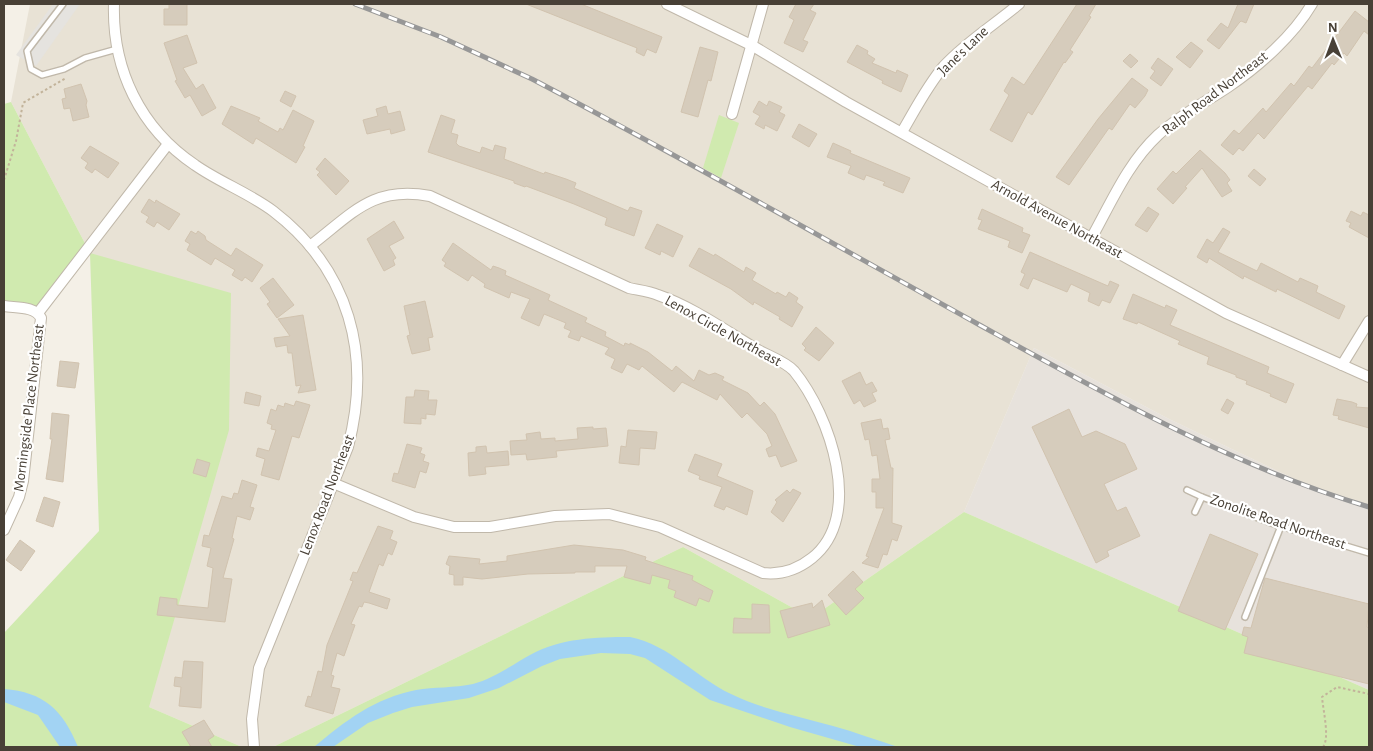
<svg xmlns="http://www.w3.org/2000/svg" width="1373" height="751" font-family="'Alegreya Sans',sans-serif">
<rect width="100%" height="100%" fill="#f4f0e7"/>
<!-- residential -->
<polygon fill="#e8e2d5" points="30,4 1369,4 1369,507 1332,497 1169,419 1034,348 964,512 811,618 683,547 273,747 242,747 149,707 90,253 11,102"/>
<!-- industrial -->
<polygon fill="#e7e2dc" points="1034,348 1169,419 1332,497 1369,507 1369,690 964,512"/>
<!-- green -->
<g fill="#d0eaaf">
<polygon points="11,102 90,253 231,293 229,430 149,707 242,747 4,747 4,633 99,531 90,253 38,307 4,301 4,104"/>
<polygon points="719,115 739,123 721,178 703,168"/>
<polygon points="964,512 1369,690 1369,747 273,747 683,547 811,618"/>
</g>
<!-- parking -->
<polygon fill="#e5e3df" points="53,4 80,4 36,66 16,55"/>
<!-- water -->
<g fill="#a2d3f3">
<path d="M630,637C670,645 695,677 731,694C764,710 798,716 833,726C855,732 876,740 898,747H860L790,727L710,700L645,658L630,654L601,653L560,659L542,666L499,688L469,698L412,707L393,713L368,723L333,747H314C345,721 375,698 416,690C434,687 454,688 473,684C493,679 512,665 530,655C561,638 596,637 630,637Z"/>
<path d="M4,689C44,692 63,710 78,747H60L38,715L4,702Z"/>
</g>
<!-- building -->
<g fill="#d6ccbc" stroke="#d1c3af">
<polygon points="169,4 187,4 187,25 164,25 164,9 169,9"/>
<polygon points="526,4 581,4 662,37 656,53 647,49 644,56 636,52 637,48"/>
<polygon points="796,4 814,4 810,10 816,13 803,40 808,42 803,52 784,43 794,20 789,17"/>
<polygon points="1077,4 1096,4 1089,16 1091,17 1070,50 1073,52 1065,63 1064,62 1032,115 1028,112 1012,142 990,130 1009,95 1004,91 1012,77 1024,85"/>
<polygon points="1238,4 1254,4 1246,23 1241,21 1239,23 1219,49 1207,40 1221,23 1228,28"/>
<polygon points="1355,11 1369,22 1369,35 1364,31 1347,56 1344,53 1334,65 1332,63 1312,89 1308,86 1264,139 1258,133 1243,151 1239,148 1233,155 1221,145 1234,130 1239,134 1263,108 1266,112 1291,83 1294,86 1309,66 1312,68"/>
<polygon points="187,35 197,63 183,68 196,89 203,84 216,108 202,116 190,95 185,98 175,81 177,80 164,43"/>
<polygon points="1191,42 1203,51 1190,68 1176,57"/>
<polygon points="857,45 868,51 867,54 875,59 872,63 896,73 897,70 908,75 901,92 882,83 883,81 847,62"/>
<polygon points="700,47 718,52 711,81 708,80 698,117 681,112"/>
<polygon points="1130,54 1138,61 1131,68 1123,61"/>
<polygon points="1158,58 1173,69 1161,86 1150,78 1155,71 1151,68"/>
<polygon points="1132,78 1148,90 1145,96 1135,108 1130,104 1112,130 1109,128 1069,185 1056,177 1098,119"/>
<polygon points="81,84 87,101 86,105 89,117 73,121 70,108 64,109 62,99 66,98 64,89"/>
<polygon points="285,91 296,96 291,107 280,101"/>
<polygon points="759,101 767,106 769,101 782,107 779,112 785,115 777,131 765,125 764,129 755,124 760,116 753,112"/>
<polygon points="231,106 260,118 258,121 278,132 280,128 283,130 293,110 314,121 303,146 305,147 296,163 256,138 253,144 222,124"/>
<polygon points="386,106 388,114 400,111 405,130 391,134 390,129 367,134 363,120 378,116 376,109"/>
<polygon points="441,115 455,120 451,133 458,135 456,143 459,146 480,153 482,147 493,151 495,145 506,148 504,159 544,174 545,172 566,179 576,183 574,188 628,211 630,207 642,211 634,236 605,225 607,218 574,204 526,186 525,187 514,183 514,181 428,152"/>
<polygon points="799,124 817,134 809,147 792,137"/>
<polygon points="833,143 851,151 850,153 910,178 903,193 883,185 885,182 866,175 864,180 848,173 851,166 827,157"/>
<polygon points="90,146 119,163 108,178 95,169 92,173 85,168 88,163 81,158"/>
<polygon points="1200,150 1225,173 1230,180 1227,183 1232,191 1222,197 1202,168 1185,187 1187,188 1173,204 1157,189 1173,171 1176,174"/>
<polygon points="325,158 349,181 336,195 317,175 320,172 316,169"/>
<polygon points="1254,169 1266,179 1260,186 1248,176"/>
<polygon points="149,199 155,203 156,200 159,202 180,214 169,230 157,222 154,227 146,222 149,217 141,212"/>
<polygon points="1148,207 1159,214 1147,232 1135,225"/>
<polygon points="982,209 1023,228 1022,232 1030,235 1022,253 1008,247 1010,241 978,229 982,220 978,219"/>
<polygon points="1351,211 1361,216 1363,212 1369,215 1369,238 1349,227 1351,223 1346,221"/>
<polygon points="394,221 404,238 389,246 396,258 393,260 395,265 384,271 367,239"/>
<polygon points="657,224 683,236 673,257 661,251 660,255 645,248"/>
<polygon points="1223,228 1230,232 1218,252 1257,271 1261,263 1298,282 1300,278 1318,286 1316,292 1345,306 1339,319 1277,289 1276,292 1244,276 1243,279 1209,258 1207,263 1197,257 1207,239 1213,243"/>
<polygon points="191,231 196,234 198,231 205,236 206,240 231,256 236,248 263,265 252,282 245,277 242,281 232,275 235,270 215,258 211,265 187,250 190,244 185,241"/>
<polygon points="453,243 491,270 493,266 499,268 506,271 505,275 550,295 548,300 587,318 585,322 606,332 605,336 624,346 625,343 630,345 630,343 648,352 672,371 676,366 694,381 699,370 709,375 715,373 724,377 722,380 748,393 760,406 764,402 775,414 797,461 781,467 776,455 769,457 766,449 772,446 767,434 747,413 742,418 720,394 717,400 682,382 674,392 642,366 639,370 627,364 622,373 611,368 615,359 605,354 609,348 581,336 579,341 568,337 571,331 564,328 566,323 544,314 539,326 521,318 530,299 511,292 509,298 484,287 485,284 472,275 468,281 444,266 446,263 442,260"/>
<polygon points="699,248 714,256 715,254 744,272 746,267 756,273 752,280 776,294 777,292 786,297 789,292 798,298 796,302 803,307 792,327 779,319 780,317 754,302 753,305 731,289 689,266"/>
<polygon points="1030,252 1101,283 1108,286 1110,281 1119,285 1110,303 1102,300 1099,306 1088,301 1090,293 1071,284 1067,292 1033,278 1028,289 1020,285 1025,274 1021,272"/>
<polygon points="273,278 294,305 277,318 267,304 270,302 260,288"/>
<polygon points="1133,294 1165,308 1166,305 1177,310 1170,325 1269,367 1267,373 1294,384 1286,403 1270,396 1271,394 1246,384 1247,381 1236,377 1236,375 1207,364 1209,357 1178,344 1180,341 1138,322 1137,324 1123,319"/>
<polygon points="425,301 433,337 428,338 430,350 412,354 407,336 410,335 404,306"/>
<polygon points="303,315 316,390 298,393 301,385 296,386 292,353 288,353 287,345 276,347 274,338 290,336 278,319"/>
<polygon points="816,327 834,343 819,361 804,350 806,348 802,344"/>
<polygon points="60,361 79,363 75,388 57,386"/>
<polygon points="860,372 866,385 872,382 877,391 872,393 876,401 864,407 860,400 854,404 842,381"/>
<polygon points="415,390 429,391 428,400 437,400 435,415 426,414 426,419 421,418 421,424 404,423 406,397 414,397"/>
<polygon points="246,392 261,396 259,406 244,403"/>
<polygon points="1227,399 1234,403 1228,414 1221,410"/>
<polygon points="1337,399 1352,402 1357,404 1356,407 1369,408 1369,428 1338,419 1339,416 1333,415"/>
<polygon points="296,401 310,405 299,438 292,436 279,480 261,475 265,459 256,456 258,448 269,451 276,430 271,429 272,425 267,423 271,409 276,411 278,405 284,407 285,403 294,406"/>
<polygon points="1069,409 1082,437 1096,431 1125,444 1137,469 1104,484 1117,511 1126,507 1140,536 1107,551 1109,556 1096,563 1032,427"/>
<polygon points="52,413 69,415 63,482 46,479 52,439 50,439"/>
<polygon points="881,419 883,429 888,428 890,439 885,440 891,468 893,468 892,523 902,526 897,541 892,539 887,555 883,554 878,568 862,563 869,557 866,556 884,508 876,508 876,492 872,492 872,479 880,479 877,455 872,456 869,439 865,440 861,423"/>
<polygon points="593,427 593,429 606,428 608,446 556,451 557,457 527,460 526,454 511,455 510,441 527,440 526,434 540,432 541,439 555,438 555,441 578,439 577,428"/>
<polygon points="628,430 657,432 655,449 640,448 639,465 619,463 621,446 626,447"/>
<polygon points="407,444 422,448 420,453 425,455 423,461 429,463 426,473 420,471 415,488 392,481 394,473 398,474"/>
<polygon points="486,446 487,453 508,451 509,465 485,467 486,474 469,476 468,453 476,452 476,447"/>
<polygon points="695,454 722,464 717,476 753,491 747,515 726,506 724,510 714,506 722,487 699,479 700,476 688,471"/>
<polygon points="197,459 210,463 206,477 193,473"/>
<polygon points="242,480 257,485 250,507 254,508 250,520 237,516 232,538 234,539 223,578 232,579 225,622 157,615 160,597 177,599 177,605 208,608 213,568 207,566 211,548 202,546 204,535 209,536 222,496 232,499 234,493 238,494"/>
<polygon points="793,489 801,493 783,522 771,512 777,502 775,500 787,490 790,493"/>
<polygon points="44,497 60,502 53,527 36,521"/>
<polygon points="378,526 393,531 390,539 397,542 392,555 388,553 383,566 379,564 369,592 390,599 387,609 369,603 364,602 362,607 359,606 351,624 355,625 344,656 337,653 331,675 334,676 331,687 340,689 333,714 305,706 308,696 311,697 318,671 322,672 327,645 353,581 350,580 353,572 357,573"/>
<polygon points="1210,534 1258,554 1225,630 1178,611"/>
<polygon points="20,540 35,551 21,571 6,560"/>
<polygon points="574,545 623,550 646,557 645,560 693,576 692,580 713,591 709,602 699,598 696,606 674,597 676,591 668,588 670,580 652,575 650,584 624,577 627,566 595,566 595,572 575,572 575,573 528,574 482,579 463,577 463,585 454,585 454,575 449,574 450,566 446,564 449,556 480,559 479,564 507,561 507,556"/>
<polygon points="853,571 863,582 855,589 864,598 846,615 828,595"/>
<polygon points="1265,578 1369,604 1367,627 1369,628 1369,684 1244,653 1248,637 1242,635 1244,627 1251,628"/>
<polygon points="822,600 830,625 788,638 780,611 812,603 813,608"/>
<polygon points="752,604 769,605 770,633 733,633 734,618 752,619"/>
<polygon points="184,661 203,662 201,708 179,706 181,687 174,686 175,677 182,678"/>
<polygon points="204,720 214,736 208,740 212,747 191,747 182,732"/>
</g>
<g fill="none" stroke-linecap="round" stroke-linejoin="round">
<!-- lane casing -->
<g stroke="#c0b8aa" stroke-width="8">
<g id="lane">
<polyline points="63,4 27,51 31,69 42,75 64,69 85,58 117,49"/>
<polyline points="1187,490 1202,497"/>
<polyline points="1195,512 1202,497 1277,525 1369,553"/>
<polyline points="1245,617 1281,526"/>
</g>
</g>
<!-- street casing -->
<g stroke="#c0b8aa" stroke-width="12">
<g id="street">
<path d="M114,4C112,69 140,128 195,165C219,182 249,193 273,211C350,270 372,355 348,447L259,668L252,719L254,747"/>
<polyline points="667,4 753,46 846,102 1226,313 1369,377"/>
<polyline points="732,114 763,4"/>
<path d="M902,132C915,110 927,86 944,66C966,42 994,25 1019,4"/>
<path d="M1092,237C1112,201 1128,163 1158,135C1180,115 1204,103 1228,87C1259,66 1293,36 1312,4"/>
<path d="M310,246C352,214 373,185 430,196L629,288C638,290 649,291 658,295C693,307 726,331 758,350C769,356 786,362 794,371C830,415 865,516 812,558C797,570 781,575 763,573L660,527L609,514L555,516L490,527H454L414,517L333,483"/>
<path d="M4,306C16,308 35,306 41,318L23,481L19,497L4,530"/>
<polyline points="38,313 168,144"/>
<polyline points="1342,365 1369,321"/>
</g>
</g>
<!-- path -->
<g stroke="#c2b39a" stroke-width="2" stroke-dasharray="2.5 2.5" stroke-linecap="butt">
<polyline points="4,180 16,141 23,103 66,78"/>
<path d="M1323,747C1330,738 1323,710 1322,697L1337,687L1369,694"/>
</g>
<!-- lane -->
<use href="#lane" stroke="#fff" stroke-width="5"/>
<!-- street -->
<use href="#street" stroke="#fff" stroke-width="10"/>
<!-- rail casing -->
<g stroke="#979797" stroke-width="5">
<path id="rail" d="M355,4L441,37L532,79C681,157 828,241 976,323C1103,393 1230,465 1369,507"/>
</g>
<!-- rail -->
<use href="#rail" stroke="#fff" stroke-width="3" stroke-dasharray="9" stroke-linecap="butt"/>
</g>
<g text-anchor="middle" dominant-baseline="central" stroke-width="4.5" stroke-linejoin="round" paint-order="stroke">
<!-- street labels -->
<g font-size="15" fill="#484036" stroke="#fff">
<text transform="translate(963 51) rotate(-44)">Jane's Lane</text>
<text transform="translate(1215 93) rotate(-37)">Ralph Road Northeast</text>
<text transform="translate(1057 219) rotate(29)">Arnold Avenue Northeast</text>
<text transform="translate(723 331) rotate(29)">Lenox Circle Northeast</text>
<text transform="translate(29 408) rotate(-83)">Morningside Place Northeast</text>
<text transform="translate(327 495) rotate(-69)">Lenox Road Northeast</text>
<text transform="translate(1278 522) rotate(19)">Zonolite Road Northeast</text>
</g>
</g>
<!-- border -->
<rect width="1373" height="751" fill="none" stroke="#484036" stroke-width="10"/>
<!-- north arrow -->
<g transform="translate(1333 40) rotate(359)" stroke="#ffffff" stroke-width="4" paint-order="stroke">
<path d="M0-4L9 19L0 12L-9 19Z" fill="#484036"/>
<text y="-8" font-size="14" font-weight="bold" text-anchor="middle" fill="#484036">N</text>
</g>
</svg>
